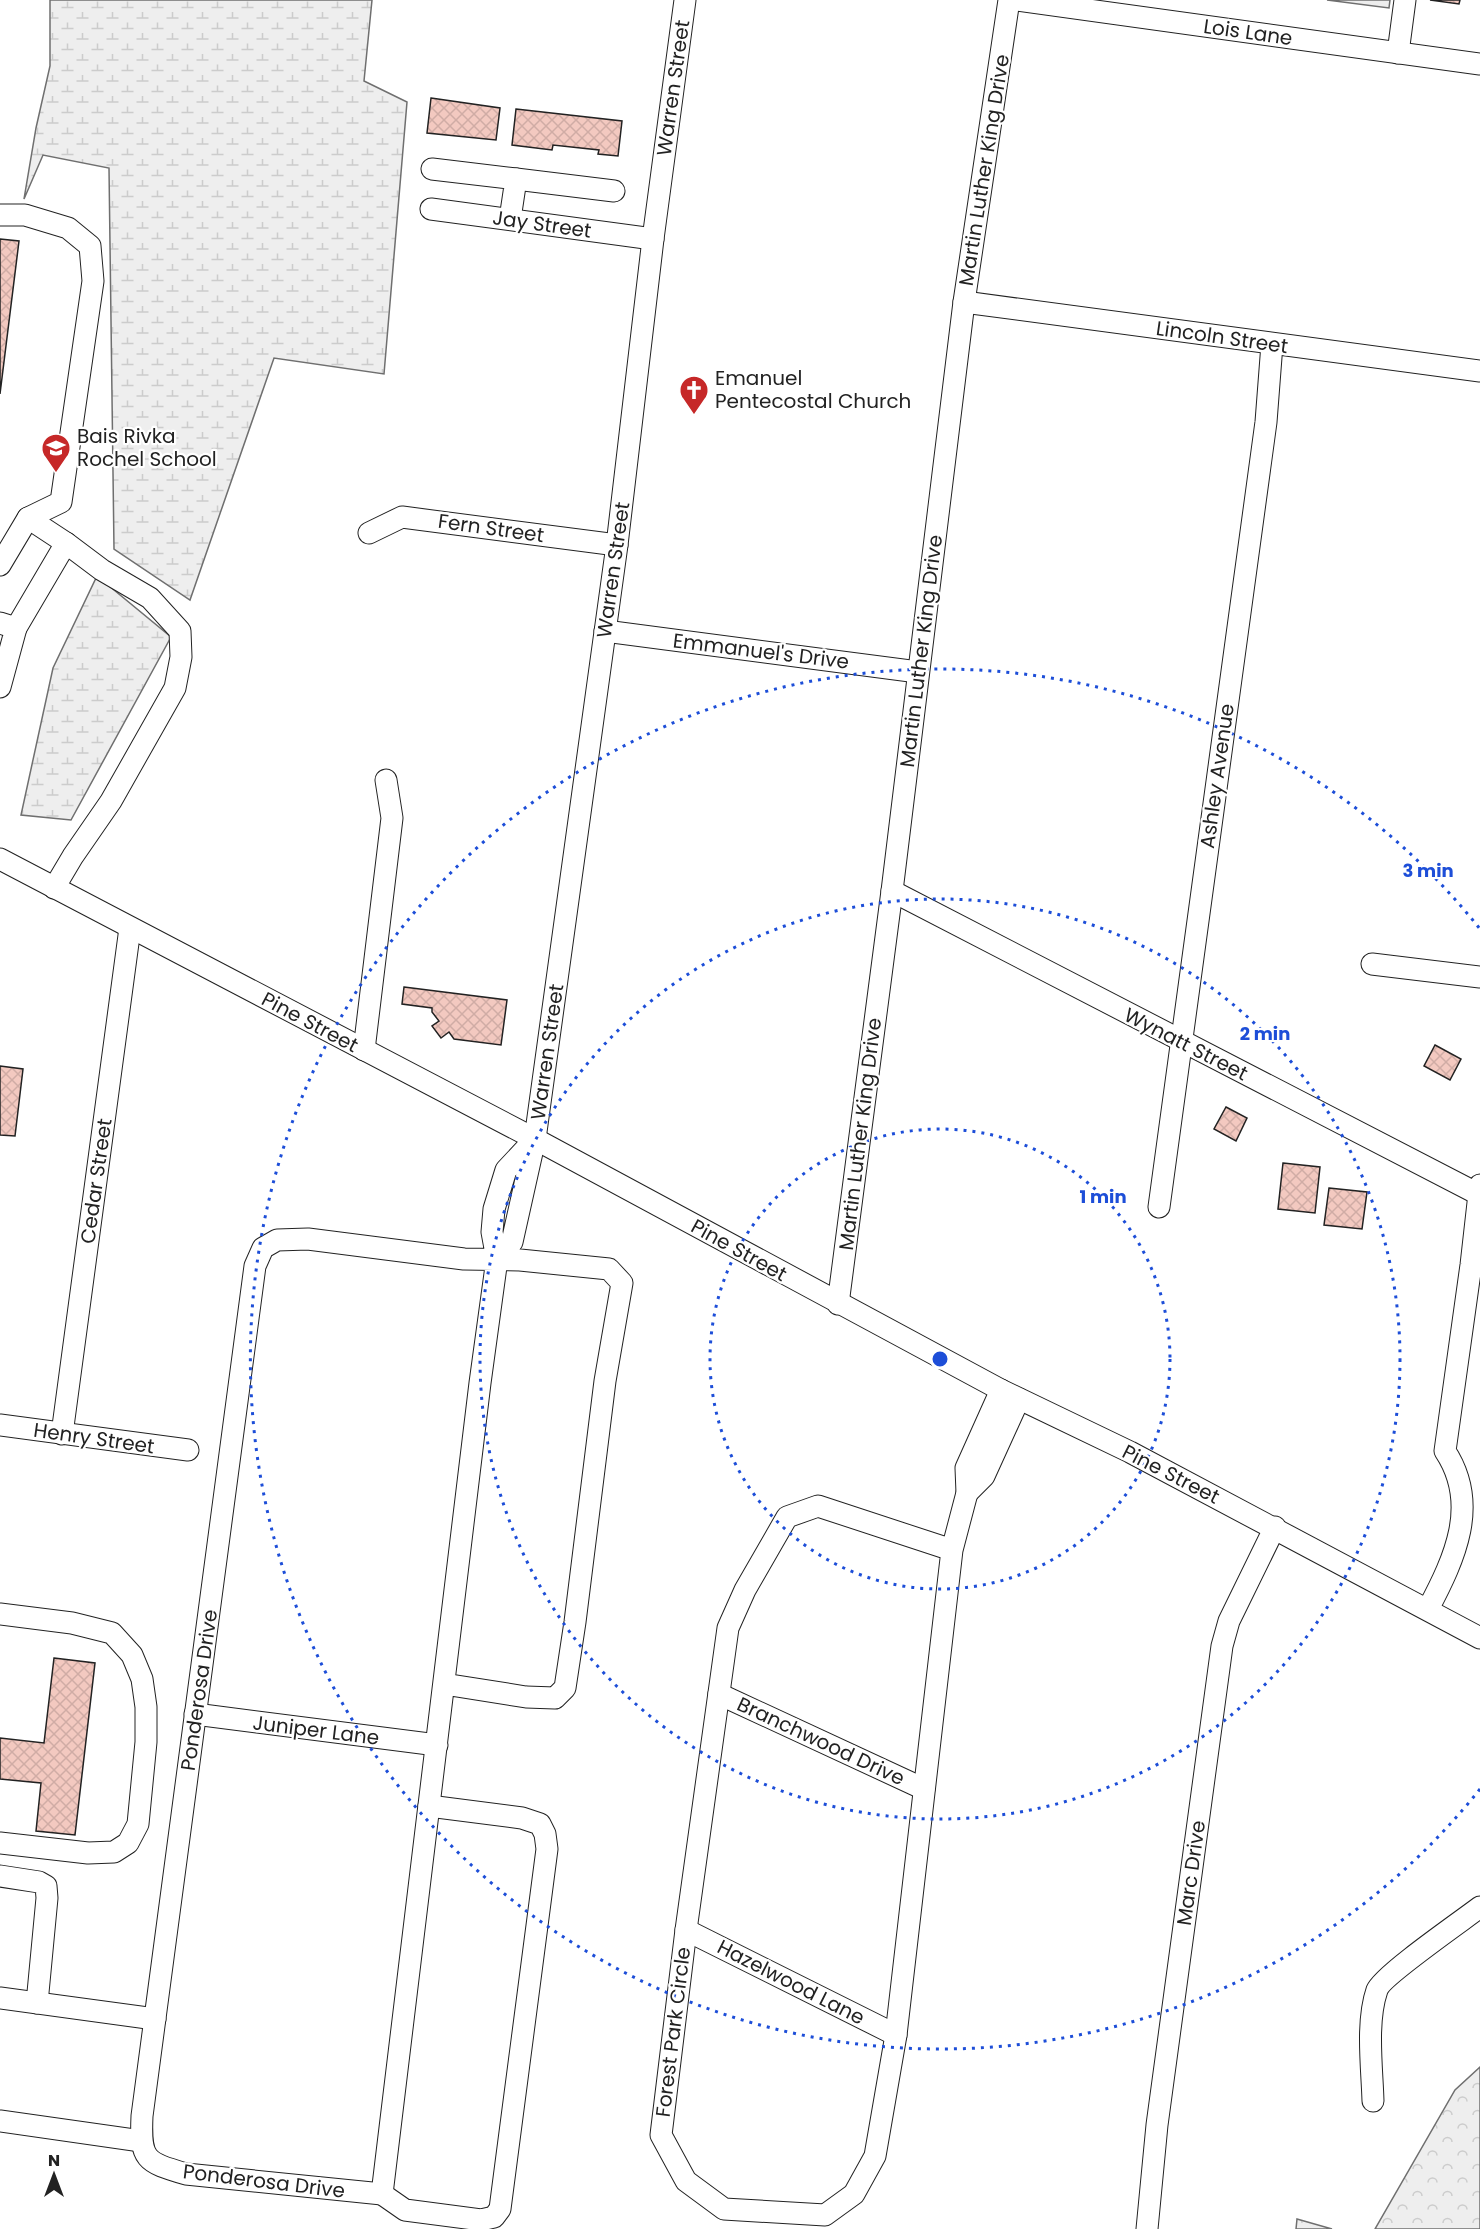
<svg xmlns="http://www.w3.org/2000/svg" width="1480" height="2229" font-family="Poppins,sans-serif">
<defs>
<pattern id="forest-crowns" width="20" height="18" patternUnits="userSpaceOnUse" patternTransform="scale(1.5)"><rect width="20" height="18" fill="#eee"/><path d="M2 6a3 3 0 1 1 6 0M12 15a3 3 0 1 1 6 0" fill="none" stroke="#ccc"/></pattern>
<pattern id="wetland-marsh" width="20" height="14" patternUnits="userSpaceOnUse" patternTransform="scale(1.5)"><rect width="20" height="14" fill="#eee"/><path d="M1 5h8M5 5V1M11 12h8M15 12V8" fill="none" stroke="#ccc"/></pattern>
<pattern id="building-cross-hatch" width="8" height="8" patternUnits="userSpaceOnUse" patternTransform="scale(1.5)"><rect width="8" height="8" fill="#f3c9c0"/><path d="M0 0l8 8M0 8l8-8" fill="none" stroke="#d0aca5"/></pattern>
</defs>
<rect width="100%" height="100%" fill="#fff"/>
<!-- forest -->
<g fill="url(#forest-crowns)" stroke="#6f6f6f" stroke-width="1.5">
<polygon points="1480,2067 1480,2229 1375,2229 1455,2090"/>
<polygon points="1297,2219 1332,2229 1296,2229"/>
</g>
<!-- wetland -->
<g fill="url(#wetland-marsh)" stroke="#6f6f6f" stroke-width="1.5">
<polygon points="50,0 372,0 364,81 407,102 384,374 274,358 190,600 114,549 109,168 43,155 24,199 36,128 50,66"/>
<polygon points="97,576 171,637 71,820 21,815 53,668"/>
</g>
<!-- parking -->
<polygon fill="#ededed" stroke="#6f6f6f" stroke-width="1.5" points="1327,0 1390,0 1389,8"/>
<!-- building -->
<g fill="url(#building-cross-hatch)" stroke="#222" stroke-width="1.5">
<polygon points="1430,0 1460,0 1459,4"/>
<polygon points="431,98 500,108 496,140 427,133"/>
<polygon points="516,109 622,121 618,156 598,154 599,150 553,145 552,150 512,145"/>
<polygon points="0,239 19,241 0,394"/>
<polygon points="404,987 507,1000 501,1045 454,1039 449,1032 441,1038 432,1026 439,1021 432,1012 432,1008 402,1004"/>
<polygon points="1435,1045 1461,1059 1450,1080 1424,1066"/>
<polygon points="0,1066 23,1069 15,1136 0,1135"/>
<polygon points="1226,1107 1247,1118 1236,1141 1214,1129"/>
<polygon points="1283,1163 1320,1167 1315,1213 1278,1209"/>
<polygon points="1329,1188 1367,1192 1362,1229 1324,1225"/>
<polygon points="54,1658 95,1663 75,1835 36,1831 41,1783 0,1779 0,1738 44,1743"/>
</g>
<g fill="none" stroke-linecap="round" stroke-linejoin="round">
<!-- minor casing -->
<g stroke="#222" stroke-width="23">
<g id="minor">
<polyline points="1016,0 1480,64"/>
<polyline points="1398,53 1405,0"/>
<polyline points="432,169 516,179 510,219"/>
<polyline points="516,179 614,191"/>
<polyline points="431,209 653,239"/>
<polyline points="0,215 25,215 68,228 90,246 93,281 61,502 28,518 0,565"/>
<polyline points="964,302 1480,371"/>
<polyline points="28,518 66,543 102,570 150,598 180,631 181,657 175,688 111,801 73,856 54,888"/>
<polyline points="369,533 402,517 617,545"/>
<polyline points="0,623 16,628 0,687"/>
<polyline points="16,628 66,543"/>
<polyline points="605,631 918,672"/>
<polyline points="0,859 535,1139 1001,1390 1130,1452 1480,1638"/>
<polyline points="892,891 1480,1195"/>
<polyline points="1372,964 1480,977"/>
<polyline points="364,1050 392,818 386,780"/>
<polyline points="535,1139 617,545 653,239 685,0"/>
<polyline points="1159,1207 1266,422 1272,344"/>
<polyline points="838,1304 892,891 964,302 1009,0"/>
<polyline points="0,1425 188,1450"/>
<polyline points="62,1434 130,928"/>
<polyline points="967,1493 984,1476 1019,1399"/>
<polyline points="952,1550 818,1506 787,1517 745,1590 728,1628 686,1930 661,2135 686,2181 724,2209 825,2215 854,2194 875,2156 896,2035 952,1550 967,1493 966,1468 1001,1390"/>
<path d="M1428,1609C1455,1558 1480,1504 1445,1451L1471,1265L1480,1185"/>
<polyline points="0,1614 72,1623 112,1633 132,1655 142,1679 146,1707 146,1742 138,1824 128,1843 114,1852 88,1853 0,1843"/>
<path d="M444,1684L526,1697L555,1698L565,1688L575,1622L605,1381L622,1283L609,1269L520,1260L464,1259L308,1239L277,1240L263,1248L255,1266L142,2116C140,2160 145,2162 186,2174L382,2194L480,1383L497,1259L492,1232L494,1209L506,1170L535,1139L512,1242L497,1259"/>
<polyline points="719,1694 924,1789"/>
<polyline points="195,1714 437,1745"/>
<polyline points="0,1876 39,1882 46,1886 47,1898 37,2003"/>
<polyline points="686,1930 896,2035"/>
<polyline points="0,1998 155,2019"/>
<path d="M1373,2101C1372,2067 1366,2022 1377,1990C1382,1976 1463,1920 1480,1907"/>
<polyline points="0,2121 141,2141"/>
<polyline points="382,2194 405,2210 481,2220 494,2217 500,2209 547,1849 545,1834 540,1824 522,1818 429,1806"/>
<polyline points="1147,2229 1157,2125 1222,1646 1229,1621 1275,1527"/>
</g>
</g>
<!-- minor -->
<use href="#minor" stroke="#fff" stroke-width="21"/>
</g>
<!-- distance rings -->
<g fill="none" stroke="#1d4ed8" stroke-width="3" stroke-dasharray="3 6">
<circle cx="940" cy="1359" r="230"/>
<circle cx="940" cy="1359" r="460"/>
<path d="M1480 1789A690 690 0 1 1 1480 929"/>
</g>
<!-- icons -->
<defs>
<g id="church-pin" transform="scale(1.5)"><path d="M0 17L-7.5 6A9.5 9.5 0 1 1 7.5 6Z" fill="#c62828" stroke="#fff"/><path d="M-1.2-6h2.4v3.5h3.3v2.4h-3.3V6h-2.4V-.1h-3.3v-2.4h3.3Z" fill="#fff"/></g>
<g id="school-pin" transform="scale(1.5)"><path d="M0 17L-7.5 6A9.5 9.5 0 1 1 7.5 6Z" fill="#c62828" stroke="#fff"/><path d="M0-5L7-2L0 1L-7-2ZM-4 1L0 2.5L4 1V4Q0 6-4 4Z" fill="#fff"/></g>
</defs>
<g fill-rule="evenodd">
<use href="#church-pin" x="694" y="390"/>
<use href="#school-pin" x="56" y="448"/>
</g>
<g text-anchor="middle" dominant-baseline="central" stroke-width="4.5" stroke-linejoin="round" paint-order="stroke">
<!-- street labels -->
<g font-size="20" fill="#222" stroke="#fff">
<text transform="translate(1248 32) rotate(8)">Lois Lane</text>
<text transform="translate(673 88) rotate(-82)">Warren Street</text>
<text transform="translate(984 170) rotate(-81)">Martin Luther King Drive</text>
<text transform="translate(542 224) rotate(8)">Jay Street</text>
<text transform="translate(1222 337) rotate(8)">Lincoln Street</text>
<text transform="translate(491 528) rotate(8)">Fern Street</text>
<text transform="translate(613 570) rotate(-82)">Warren Street</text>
<text transform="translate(761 651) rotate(7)">Emmanuel's Drive</text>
<text transform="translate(921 651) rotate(-83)">Martin Luther King Drive</text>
<text transform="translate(1217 776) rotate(-82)">Ashley Avenue</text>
<text transform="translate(310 1022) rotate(28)">Pine Street</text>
<text transform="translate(1186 1044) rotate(27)">Wynatt Street</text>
<text transform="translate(547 1052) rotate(-82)">Warren Street</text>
<text transform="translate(860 1134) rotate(-83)">Martin Luther King Drive</text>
<text transform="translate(96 1181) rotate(-82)">Cedar Street</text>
<text transform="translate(739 1250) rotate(29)">Pine Street</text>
<text transform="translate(94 1438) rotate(8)">Henry Street</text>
<text transform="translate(1171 1474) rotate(27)">Pine Street</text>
<text transform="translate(199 1690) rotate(-82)">Ponderosa Drive</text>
<text transform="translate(316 1730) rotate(7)">Juniper Lane</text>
<text transform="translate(821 1741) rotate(25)">Branchwood Drive</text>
<text transform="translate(1191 1873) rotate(-82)">Marc Drive</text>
<text transform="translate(791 1982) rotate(27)">Hazelwood Lane</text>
<text transform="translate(673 2032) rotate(-83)">Forest Park Circle</text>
<text transform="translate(264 2181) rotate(7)">Ponderosa Drive</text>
</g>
<!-- poi labels -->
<g font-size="20" fill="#222" stroke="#fff" text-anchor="start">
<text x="715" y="378">Emanuel<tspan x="715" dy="23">Pentecostal Church</tspan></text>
<text x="77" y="436">Bais Rivka<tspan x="77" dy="23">Rochel School</tspan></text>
</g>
</g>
<circle cx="940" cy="1359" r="9" fill="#1d4ed8" stroke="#fff" stroke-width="3"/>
<g font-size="18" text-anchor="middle" font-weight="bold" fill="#1d4ed8" stroke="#fff" stroke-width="4.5" stroke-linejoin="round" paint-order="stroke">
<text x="1428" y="877">3 min</text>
<text x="1265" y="1040">2 min</text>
<text x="1103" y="1203">1 min</text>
</g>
<!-- north arrow -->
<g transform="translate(54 2175)" stroke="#ffffff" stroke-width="4.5" paint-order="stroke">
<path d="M0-4.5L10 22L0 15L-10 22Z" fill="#222222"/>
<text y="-9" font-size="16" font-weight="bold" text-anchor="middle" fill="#222222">N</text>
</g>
</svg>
